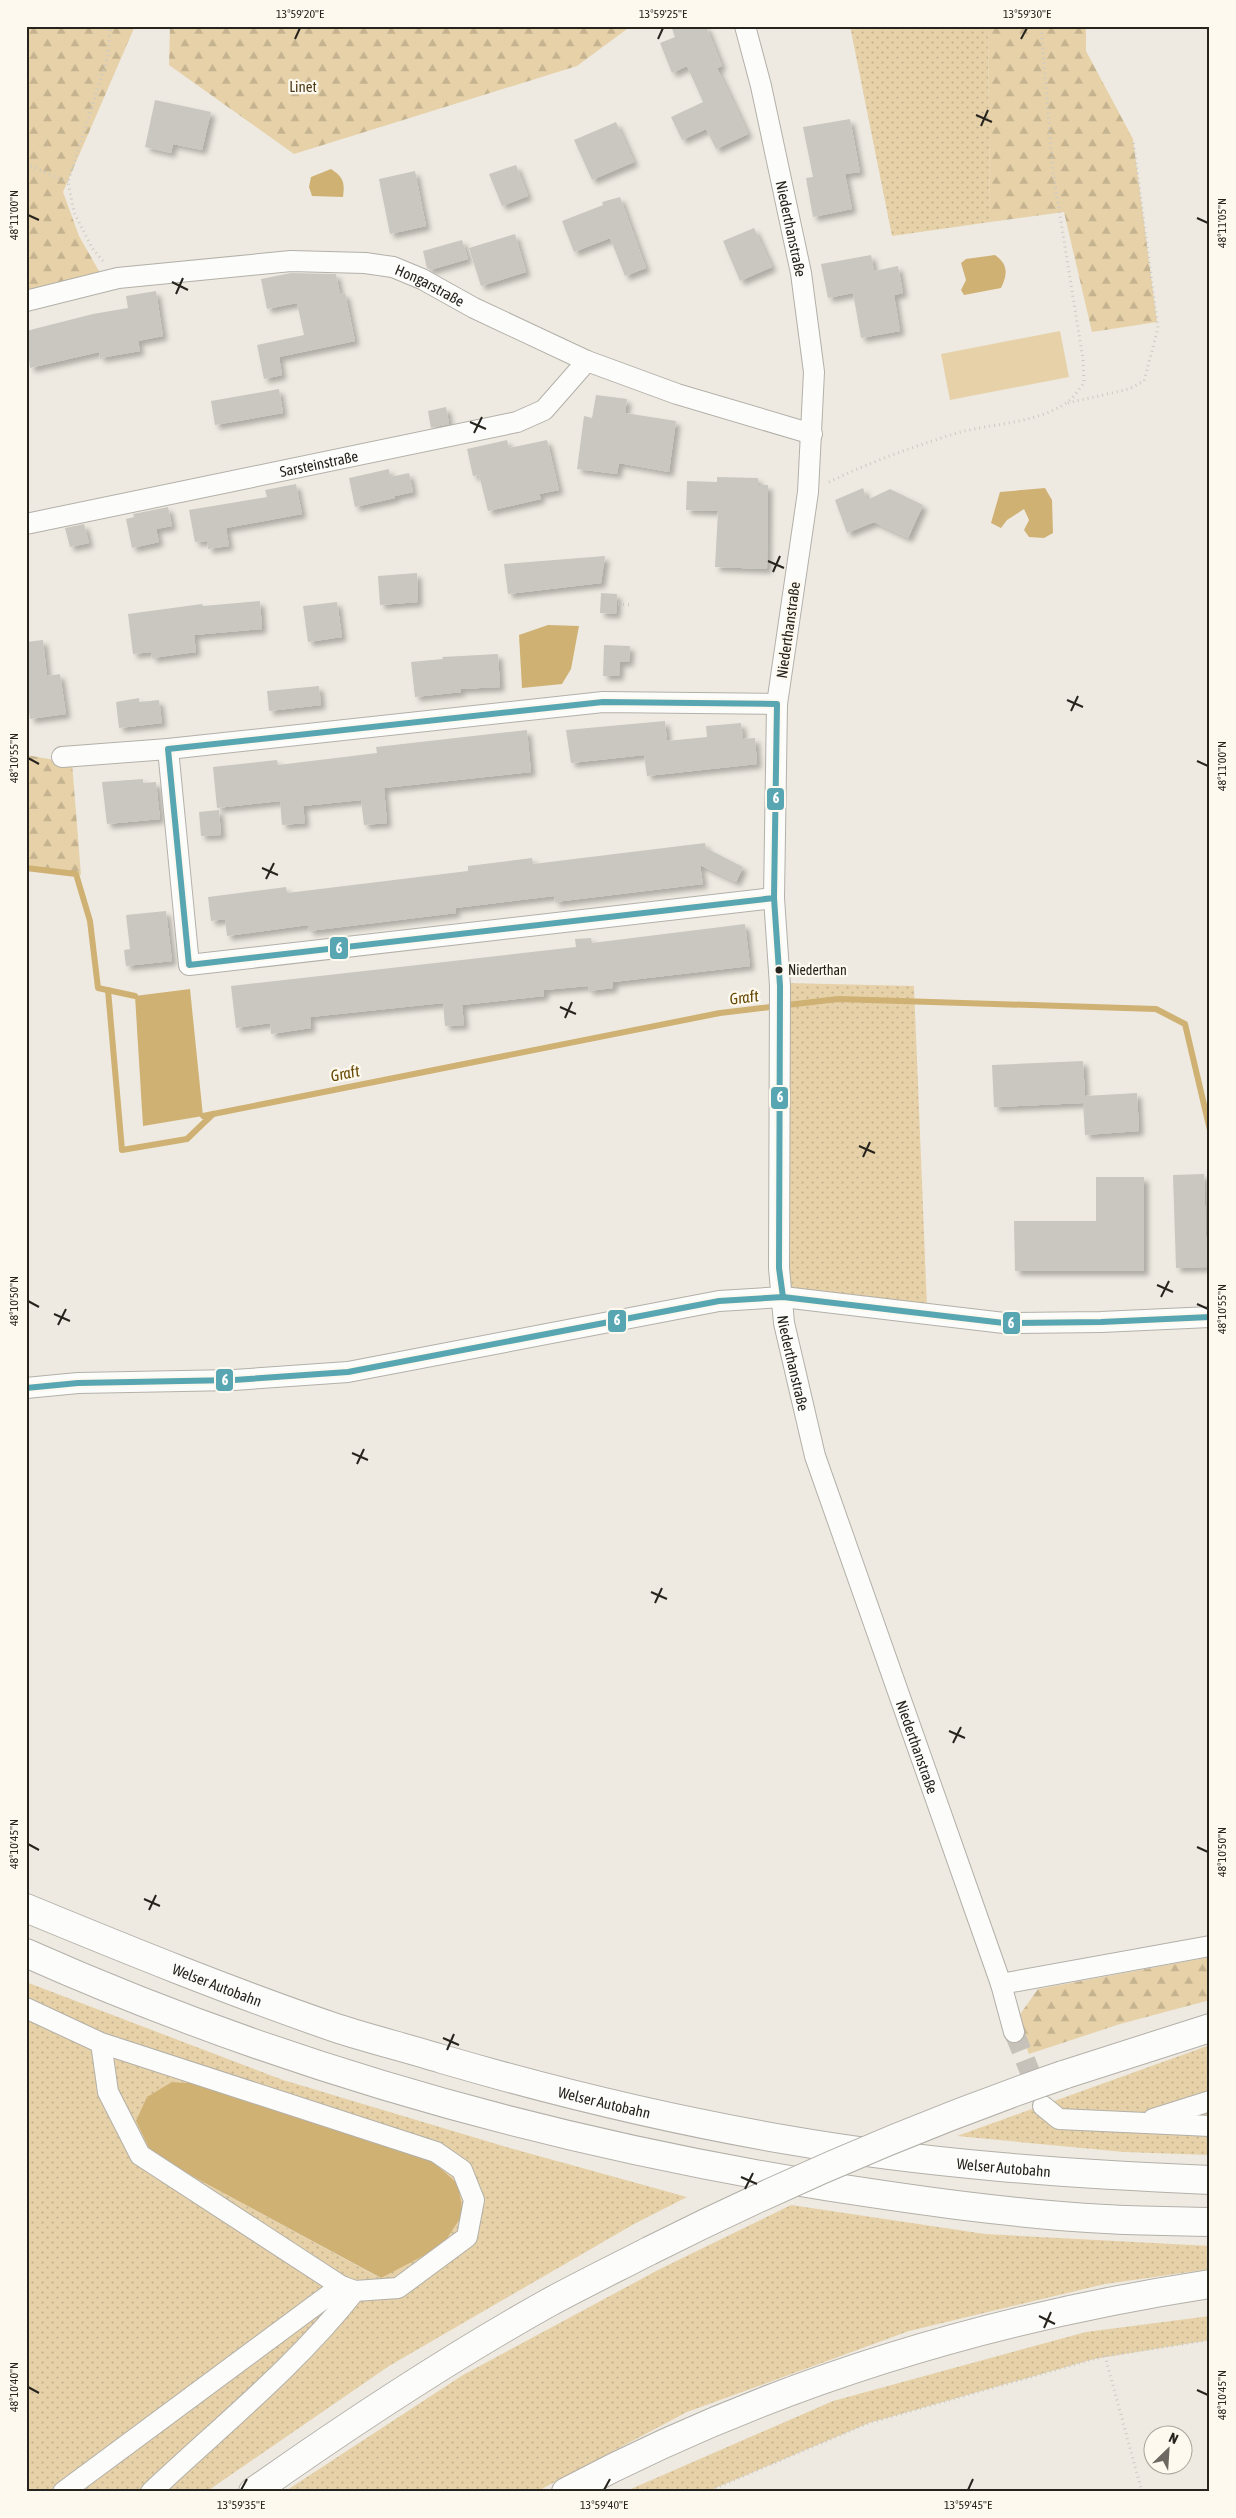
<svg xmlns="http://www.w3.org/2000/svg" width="1236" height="2518" font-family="'Asap Condensed',sans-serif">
<defs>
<pattern id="grass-dots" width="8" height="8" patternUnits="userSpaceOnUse" patternTransform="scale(1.25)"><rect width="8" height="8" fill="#e6d1a8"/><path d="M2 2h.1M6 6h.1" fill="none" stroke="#c5b390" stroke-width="1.8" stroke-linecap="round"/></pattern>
<pattern id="forest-firs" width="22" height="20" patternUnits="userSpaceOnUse" patternTransform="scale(1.25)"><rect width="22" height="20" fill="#e6d1a8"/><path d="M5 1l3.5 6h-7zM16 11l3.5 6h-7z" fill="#c5b390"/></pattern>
<filter id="shadow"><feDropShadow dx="4.5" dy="4.5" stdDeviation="2.5" flood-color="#0004"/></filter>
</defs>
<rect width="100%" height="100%" fill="#eeeae1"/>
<!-- grass -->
<g fill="url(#grass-dots)" fill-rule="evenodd">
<polygon points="850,26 988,26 990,222 892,236"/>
<polygon points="786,983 914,986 927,1307 790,1287"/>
<path d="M26,1982L283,2080L503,2146L687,2197L634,2224L389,2366L206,2492H26ZM172,2082L191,2083L432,2161L380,2278L190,2175L150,2150Z"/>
<polygon points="1210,2045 1210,2155 1124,2152 957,2136"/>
<polygon points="791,2205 985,2234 1210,2246 1210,2269 1105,2284 909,2331 687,2412 536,2492 284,2492 463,2375 660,2269"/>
<polygon points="1210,2316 1210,2340 1094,2359 869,2423 706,2492 624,2492 833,2401 1086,2332"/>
</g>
<!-- forest -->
<g fill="url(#forest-firs)">
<polygon points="26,26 135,26 63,192 79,236 104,280 26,296"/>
<polygon points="170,26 631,26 577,66 294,154 169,65"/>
<polygon points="988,26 1086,26 1086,51 1133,139 1157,322 1092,332 1064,212 990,222"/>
<polygon points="26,755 72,763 81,875 26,868"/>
<polygon points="1210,1957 1210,2000 1120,2024 1029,2054 1016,2020 1038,1989"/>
</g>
<!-- pitch -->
<polygon fill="#e6d1a8" points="1060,331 1069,377 950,400 941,354"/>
<!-- water -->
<g fill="#cfb174">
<path d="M331,169C343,177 345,182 343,197L312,196L309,187L311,177Z"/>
<path d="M995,255C1008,264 1008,274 1001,288L964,295L961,290L966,280L961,263L966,259Z"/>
<polygon points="1045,488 1052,500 1053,533 1044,538 1029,537 1024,530 1029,520 1024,509 1007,520 1001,528 991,523 1000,492"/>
<polygon points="548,625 579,626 571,669 562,684 522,688 519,635"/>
<polygon points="190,989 203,1116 143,1126 135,996"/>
<polygon points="172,2082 191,2083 432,2161 458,2184 463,2214 442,2246 381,2278 190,2175 150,2150 136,2121 147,2097"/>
</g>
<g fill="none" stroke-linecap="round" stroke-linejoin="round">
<!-- stream -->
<g stroke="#cfb174" stroke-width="6">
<polyline points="26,868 76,874 90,921 98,988 135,996"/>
<polyline points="108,990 122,1150 187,1139 213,1114"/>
<polyline points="203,1116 720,1013 838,999 1156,1009 1185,1024 1210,1130"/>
</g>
</g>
<!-- building -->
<g fill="#cac7c0" filter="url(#shadow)">
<polygon points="671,26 706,26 722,66 717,68 748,134 716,149 706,129 682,140 671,117 703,102 687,66 672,73 660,43 675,37"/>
<polygon points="155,100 211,112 202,150 173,144 171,153 145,147"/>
<polygon points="850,119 860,172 845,174 852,209 813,217 806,178 813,177 803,127"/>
<polygon points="616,122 634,162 592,180 574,140"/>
<polygon points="516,165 528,196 502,206 489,174"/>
<polygon points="415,171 426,226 390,234 379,179"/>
<polygon points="620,197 646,268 625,276 610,238 574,252 562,221 603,205 602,202"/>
<polygon points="754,228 772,267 740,281 723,241"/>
<polygon points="515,234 526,272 481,286 469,248"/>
<polygon points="462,240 468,259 430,270 427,268 423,251"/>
<polygon points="871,255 874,271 898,266 903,293 894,295 900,331 861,338 853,293 828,298 821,264"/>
<polygon points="291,273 336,274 340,294 345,293 355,341 279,357 282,375 264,379 257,345 304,335 297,303 267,309 261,279"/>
<polygon points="156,291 163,336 138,341 140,351 100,358 99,352 30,368 26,331 93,314 128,308 126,296"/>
<polygon points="279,389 283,413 215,425 211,401"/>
<polygon points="596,395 627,399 625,413 676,421 669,472 619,463 617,474 577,469 584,416 592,418"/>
<polygon points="446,407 449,424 431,428 428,411"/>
<polygon points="507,440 509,448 547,440 559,490 539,494 541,499 488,511 479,475 473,476 467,449"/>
<polygon points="389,469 390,477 409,473 413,492 395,496 395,498 355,507 349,478"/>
<polygon points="717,477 758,478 758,485 768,485 767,569 715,567 718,511 686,510 687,481 717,482"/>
<polygon points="296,484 302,514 226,528 229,546 208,549 207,541 195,542 189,510 267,497 265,490"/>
<polygon points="863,488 867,500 890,489 923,505 908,538 874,522 847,533 835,500"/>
<polygon points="168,507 172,526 156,529 159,542 132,548 126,519 134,517 133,514"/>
<polygon points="84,524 89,543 70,547 65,528"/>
<polygon points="605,556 601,583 508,594 504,564"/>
<polygon points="417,573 418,602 380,605 378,576"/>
<polygon points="601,593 617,594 616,614 600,613"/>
<polygon points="260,601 262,629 194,635 196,652 152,658 151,652 133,654 128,614 202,604 203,606"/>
<polygon points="337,602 342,637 308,642 303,606"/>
<polygon points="43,640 47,676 60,674 66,714 30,719 26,691 26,642"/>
<polygon points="604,645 630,646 629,662 620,662 619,676 603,676"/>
<polygon points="498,654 500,687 460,689 461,692 415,697 411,662 443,659 442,657"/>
<polygon points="319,686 321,705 269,711 267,691"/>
<polygon points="139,698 139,702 159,700 162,723 119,728 116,702"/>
<polygon points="665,721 667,741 707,737 706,726 741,723 743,739 755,738 757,764 647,776 644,755 571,763 566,730"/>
<polygon points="527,730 531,772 384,788 387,823 364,825 361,800 303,806 305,823 282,825 280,801 217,808 213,767 277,760 278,765 377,753 376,747"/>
<polygon points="143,779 143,783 156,782 160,819 107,824 102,782"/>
<polygon points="219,810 221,835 201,836 199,812"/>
<polygon points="705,843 706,848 743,867 736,882 700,865 703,884 555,902 554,896 455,908 456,913 309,931 308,925 227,936 225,919 211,921 208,897 286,887 287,893 468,871 468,866 532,858 533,864"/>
<polygon points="166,911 172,961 126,966 124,950 130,949 126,915"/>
<polygon points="745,924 750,966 613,982 613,988 589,991 588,986 544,990 544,996 462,1005 464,1025 445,1026 443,1003 310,1017 311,1028 271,1034 270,1023 236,1028 231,986 576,947 575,939 591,938 592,943"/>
<polygon points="1083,1061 1085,1096 1137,1093 1139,1131 1085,1135 1083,1103 994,1107 992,1065"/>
<polygon points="1204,1174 1207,1267 1176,1268 1173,1175"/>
<polygon points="1096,1177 1144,1177 1144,1271 1015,1271 1014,1221 1096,1221"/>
</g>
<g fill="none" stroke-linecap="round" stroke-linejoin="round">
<!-- minor-tunnel -->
<polyline stroke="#c6c2ba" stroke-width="20" stroke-dasharray="20 10" stroke-linecap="butt" points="1014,2032 1040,2097"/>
<!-- minor casing -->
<g stroke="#b3b0a9" stroke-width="22">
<g id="minor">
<path id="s1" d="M745,26L761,86L801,273L814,372L808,492L777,704L774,898L780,986L779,1268L784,1323L815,1456L1001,1984L1210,1946"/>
<path id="s2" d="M26,301L118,278L291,261L365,263L393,267L422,279L474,308L587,361L677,394L812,434"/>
<path id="s3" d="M26,524L517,422L544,410L587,361"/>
<polyline points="168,749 189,965 774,898"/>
<polyline points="62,757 168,749 603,702 777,704"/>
<polyline points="26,1388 78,1383 234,1380 348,1372 719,1301 783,1297 1004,1323 1101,1322 1210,1317"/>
<polyline points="1001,1984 1014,2032"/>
<polyline points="26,2008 101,2043 436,2152 462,2170 474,2200 467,2237 398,2288 355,2291 341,2286 140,2155 108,2092 101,2043"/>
<polyline points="1043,2106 1059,2119 1210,2126"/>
<polyline points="1153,2119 1210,2101"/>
<polyline points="63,2492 341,2286"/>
<path d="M151,2492C221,2426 296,2366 355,2291"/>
</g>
</g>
<!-- highway casing -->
<g stroke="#b3b0a9" stroke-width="30">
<g id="highway">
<path id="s4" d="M26,1908C128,1950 231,1992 336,2028C370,2039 406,2048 442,2059C555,2092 671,2120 788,2140C927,2164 1069,2174 1210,2180"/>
<path d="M26,1953C282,2067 555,2143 831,2187C922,2201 1014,2214 1105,2219C1140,2221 1175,2221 1210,2222"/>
<polyline points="1063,2075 1210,2028"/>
<path d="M253,2492C348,2425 446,2360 548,2303C581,2285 616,2268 649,2251"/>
<path d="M566,2492C769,2384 983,2319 1210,2284"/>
</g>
</g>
<!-- path -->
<g stroke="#cbcac6" stroke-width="3" stroke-dasharray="1 4" stroke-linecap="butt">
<polyline points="26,164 68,182"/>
<polyline points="103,261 92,248 74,212 68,182 108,56 110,26"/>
<polyline points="1068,403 1129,389 1144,381 1158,328 1133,139"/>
<path d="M829,482C870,462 912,447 957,433C992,423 1035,424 1066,403C1073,399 1079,389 1084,383L1083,359L1053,172L1041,26"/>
<polyline points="618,604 633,605"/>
<polyline points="1105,2356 1142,2492"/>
<polyline points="706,2492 869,2423 1105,2356 1210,2340"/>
</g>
<!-- minor -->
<use href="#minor" stroke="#fcfcfa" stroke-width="20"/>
<!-- highway -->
<use href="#highway" stroke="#fcfcfa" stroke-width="28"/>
<!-- highway-bridge casing -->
<g stroke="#b3b0a9" stroke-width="30" stroke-linecap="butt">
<path id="highway-bridge" d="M649,2251C784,2183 921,2124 1063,2075"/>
</g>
<!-- highway-bridge -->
<use href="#highway-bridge" stroke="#fcfcfa" stroke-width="28"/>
<!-- bus-1 casing -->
<g stroke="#fef9ef" stroke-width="10">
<g id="bus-1">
<polygon points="603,702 777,704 774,898 189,965 168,749"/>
<polyline points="774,898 780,986 779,1268 783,1297"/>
<polyline points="26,1388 78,1383 234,1380 348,1372 719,1301 783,1297 1004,1323 1101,1322 1210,1317"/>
</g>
</g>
<!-- bus-1 -->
<use href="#bus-1" stroke="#58a6b2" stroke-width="6"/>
</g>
<!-- ticks -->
<path fill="none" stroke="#27241e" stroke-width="2" d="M295,39L300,28M658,39L663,28M1021,39L1027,28M976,115L992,122M981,126L988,110M28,215L39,220M1197,218L1208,223M172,282L188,290M176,294L183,278M470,422L486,429M474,433L482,417M768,561L784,568M773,572L780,556M1067,700L1083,707M1071,711L1078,696M28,758L39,764M1197,761L1208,766M262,868L278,875M266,879L274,863M560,1007L576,1014M565,1018L572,1002M859,1146L875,1153M863,1157L870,1142M1157,1285L1173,1292M1161,1297L1169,1281M28,1301L39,1307M1197,1304L1208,1309M54,1314L70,1321M58,1325L66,1309M352,1453L368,1460M357,1464L364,1449M651,1592L667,1599M655,1603L662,1588M949,1731L965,1738M953,1743L961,1727M28,1844L39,1850M1197,1847L1208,1852M144,1899L160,1906M149,1910L156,1895M443,2038L459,2045M447,2050L454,2034M741,2177L757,2184M745,2189L753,2173M1039,2316L1055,2324M1044,2328L1051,2312M28,2387L39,2393M1197,2390L1208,2395M241,2490L247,2479M604,2490L610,2479M968,2490L973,2479"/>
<!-- markers -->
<circle fill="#27241e" stroke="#fef9ef" stroke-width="2" cx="779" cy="970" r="4.5"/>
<g text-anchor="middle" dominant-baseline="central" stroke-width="4.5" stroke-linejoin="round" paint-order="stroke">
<!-- bus labels -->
<g font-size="14" fill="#27241e" stroke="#fef9ef" text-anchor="start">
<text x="788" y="970">Niederthan</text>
</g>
<!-- park labels -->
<g font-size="15" fill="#4e3c18" stroke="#fef9ef">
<text x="303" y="86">Linet</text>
</g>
<!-- street labels -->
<g font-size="15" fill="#27241e" stroke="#fef9ef">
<text stroke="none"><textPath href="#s1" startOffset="208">Niederthanstraße</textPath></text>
<text stroke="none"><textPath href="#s2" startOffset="412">Hongarstraße</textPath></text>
<text stroke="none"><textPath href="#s3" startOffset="299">Sarsteinstraße</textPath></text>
<text transform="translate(788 630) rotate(-82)">Niederthanstraße</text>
<text stroke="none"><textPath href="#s1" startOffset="1348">Niederthanstraße</textPath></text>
<text stroke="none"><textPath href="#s1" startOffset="1752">Niederthanstraße</textPath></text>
<text stroke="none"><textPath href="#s4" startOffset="206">Welser Autobahn</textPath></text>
<text stroke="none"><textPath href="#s4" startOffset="611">Welser Autobahn</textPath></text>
<text stroke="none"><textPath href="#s4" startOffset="1016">Welser Autobahn</textPath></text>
</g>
<!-- water labels -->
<g font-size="16" font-style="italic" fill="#664a04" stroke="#fef9ef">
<text transform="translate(744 997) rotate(-7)">Graft</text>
<text transform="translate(345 1073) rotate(-11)">Graft</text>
</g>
</g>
<g stroke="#fef9ef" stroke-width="2">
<rect x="766" y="787" width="19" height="24" rx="5" fill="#58a6b2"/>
<rect x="329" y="936" width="20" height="24" rx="5" fill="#58a6b2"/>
<rect x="770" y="1086" width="19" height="24" rx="5" fill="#58a6b2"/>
<rect x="607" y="1309" width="20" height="24" rx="5" fill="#58a6b2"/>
<rect x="1002" y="1311" width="19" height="24" rx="5" fill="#58a6b2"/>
<rect x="215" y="1368" width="19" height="24" rx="5" fill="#58a6b2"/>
</g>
<g font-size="14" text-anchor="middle" font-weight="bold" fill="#fff">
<text x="776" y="803">6</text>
<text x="339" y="953">6</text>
<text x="780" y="1102">6</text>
<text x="617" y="1325">6</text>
<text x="1011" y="1328">6</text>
<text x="225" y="1385">6</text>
</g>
<!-- border -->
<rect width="1236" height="2518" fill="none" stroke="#fef9ef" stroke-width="55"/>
<!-- north arrow -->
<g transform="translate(1168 2450) rotate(25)"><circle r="24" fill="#fef9ef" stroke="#a8a49b"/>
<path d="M0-4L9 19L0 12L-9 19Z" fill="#6d6962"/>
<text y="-8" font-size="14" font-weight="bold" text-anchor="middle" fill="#27241e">N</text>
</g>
<rect x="28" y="28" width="1180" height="2462" fill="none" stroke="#27241e" stroke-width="2"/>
<g font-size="12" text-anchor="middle" fill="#27241e">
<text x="300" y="18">13°59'20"E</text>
<text x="663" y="18">13°59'25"E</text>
<text x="1027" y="18">13°59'30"E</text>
<text transform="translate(14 215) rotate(-90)" y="4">48°11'00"N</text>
<text transform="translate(1222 223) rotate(-90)" y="4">48°11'05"N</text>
<text transform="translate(14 758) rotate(-90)" y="4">48°10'55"N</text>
<text transform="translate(1222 766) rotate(-90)" y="4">48°11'00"N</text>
<text transform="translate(14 1301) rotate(-90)" y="4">48°10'50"N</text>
<text transform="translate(1222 1309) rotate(-90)" y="4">48°10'55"N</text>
<text transform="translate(14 1844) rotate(-90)" y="4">48°10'45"N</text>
<text transform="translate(1222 1852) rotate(-90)" y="4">48°10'50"N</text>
<text transform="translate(14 2387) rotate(-90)" y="4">48°10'40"N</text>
<text transform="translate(1222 2395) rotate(-90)" y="4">48°10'45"N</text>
<text x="241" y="2509">13°59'35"E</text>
<text x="604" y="2509">13°59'40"E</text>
<text x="968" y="2509">13°59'45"E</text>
</g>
</svg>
